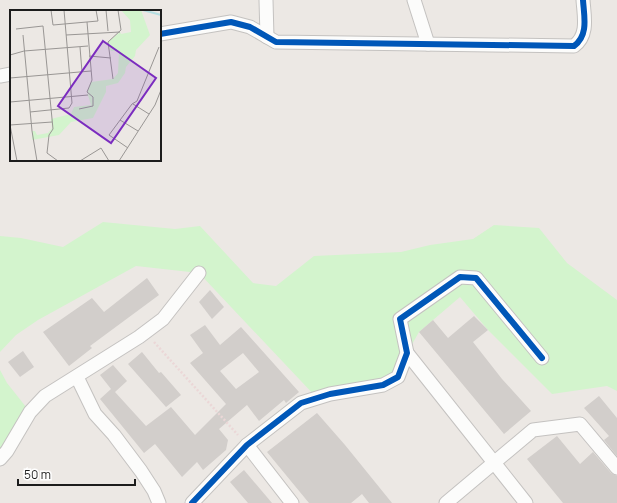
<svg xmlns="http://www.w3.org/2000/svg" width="617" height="503" font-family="Manrope,sans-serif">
<rect width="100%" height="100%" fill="#ece8e4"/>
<!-- park -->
<g fill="#d3f4cd">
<polygon points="103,222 175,229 200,226 253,283 276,286 314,256 401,252 430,245 473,239 494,225 539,228 567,263 617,300 617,391 607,386 552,394 488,330 460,297 419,332 407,353 398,377 317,398 199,273 136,266 38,320 16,335 0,352 0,236 21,238 63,247"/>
<polygon points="0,370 7,383 30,412 0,459"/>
</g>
<!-- building -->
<g fill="#d2cecb" fill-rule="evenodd">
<polygon points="147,278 159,295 90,346 92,348 69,366 43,332 92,298 104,312"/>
<polygon points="210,290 224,307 212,319 199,302"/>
<polygon points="474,316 488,330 473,342 502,379 531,411 504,434 419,332 433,320 448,338"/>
<path d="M205,325L220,345L241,327L299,392L286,403L284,400L259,421L247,405L219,429L228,440L226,450L203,470L197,462L182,477L155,444L144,453L100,399L111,389L100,375L113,365L127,381L115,392L146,426L171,407L195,435L226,404L190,363L203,353L190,335ZM243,353L259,372L236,389L220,371Z"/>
<polygon points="23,351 34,367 20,377 8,362"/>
<polygon points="142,352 159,373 161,372 181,395 166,407 128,364"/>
<polygon points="599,396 617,418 617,456 604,440 609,436 584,408"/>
<polygon points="317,413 345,445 392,503 369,503 362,494 351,503 309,503 267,452"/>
<polygon points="557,436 580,464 593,452 611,473 617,476 617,503 563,503 527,459"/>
<polygon points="244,470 272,503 248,503 230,482"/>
</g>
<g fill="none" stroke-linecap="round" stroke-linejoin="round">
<!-- street casing -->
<g stroke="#c4c2c0" stroke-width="15">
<g id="street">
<polyline points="266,0 267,37"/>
<polyline points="414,0 428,44"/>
<path d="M160,34L231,22L250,27L276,42L574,46C589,35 584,16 583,0"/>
<polyline points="0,76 11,74"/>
<polyline points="407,353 526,503"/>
<polyline points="77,377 95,414 114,435 141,471 154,491 159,503"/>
<polyline points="247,445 292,503"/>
<polyline points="0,459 7,451 30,412 45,396 139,337 163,319 199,273"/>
<polyline points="192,503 247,445 301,403 330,394 383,385 398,377 407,353 400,319 460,277 476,278 542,358"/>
<polyline points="446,503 533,430 580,424 617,468"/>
</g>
</g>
<!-- path -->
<polyline stroke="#ebd7d7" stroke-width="2.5" stroke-dasharray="2 2" stroke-linecap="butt" points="154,342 238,435"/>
<!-- street -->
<use href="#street" stroke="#fcfcfb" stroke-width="13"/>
<!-- cycleway casing -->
<g stroke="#fff" stroke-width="8">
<g id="cycleway">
<path d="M160,34L231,22L250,27L276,42L574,46C589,35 584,16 583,0"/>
<polyline points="192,503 247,445 301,403 330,394 383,385 398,377 407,353 400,319 460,277 476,278 542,358"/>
</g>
</g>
<!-- cycleway -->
<use href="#cycleway" stroke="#0057b8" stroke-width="6"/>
</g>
<!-- overview -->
<g transform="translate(10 10)">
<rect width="151" height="151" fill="#ece8e4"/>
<path d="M111,0H131L140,25L126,40L125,46L116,57L115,63L108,73L96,76V82L83,108L61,112L49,125L22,130V121H25L27,125L38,123L42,118L41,109L61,104L64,97L81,95L77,82L81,72L103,69L108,63L109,41H101L98,32L110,22L111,24L121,22L120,10Z" fill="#d3f4cd"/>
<path fill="none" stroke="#b5dee1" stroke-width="2" d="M133,0L151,5"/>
<path fill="none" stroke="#999694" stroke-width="1" d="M41,0L43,15L88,11L86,0M96,0L98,21M6,19L33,16L43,119L39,125L37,143L48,151M13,25L22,121L27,151M56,25L110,22M70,37L72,62M0,45L14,41L78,36M79,46L101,48M0,68L81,61M103,69L98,32L111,20L108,0M0,92L78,85M123,94L139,104M69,99L83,96V87L77,82L82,70L77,12M20,102L59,98L62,93L54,0M110,110L128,121M0,115L42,112M0,115L7,151M118,138L99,125L122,94L127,91L149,37M70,151L91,138L99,151M109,151L145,95L151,80"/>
<path fill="#7b2cbf" fill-opacity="0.15" stroke="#7b2cbf" stroke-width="2" d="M93,31L146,68L101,133L48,96Z"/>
<rect width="151" height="151" fill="none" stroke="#1c1c1c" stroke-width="2"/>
</g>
<!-- scale -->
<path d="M18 479v6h117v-6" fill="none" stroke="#1c1c1c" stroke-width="2"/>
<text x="24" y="479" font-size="12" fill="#1c1c1c" stroke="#ffffff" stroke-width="3" paint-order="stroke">50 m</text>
</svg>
